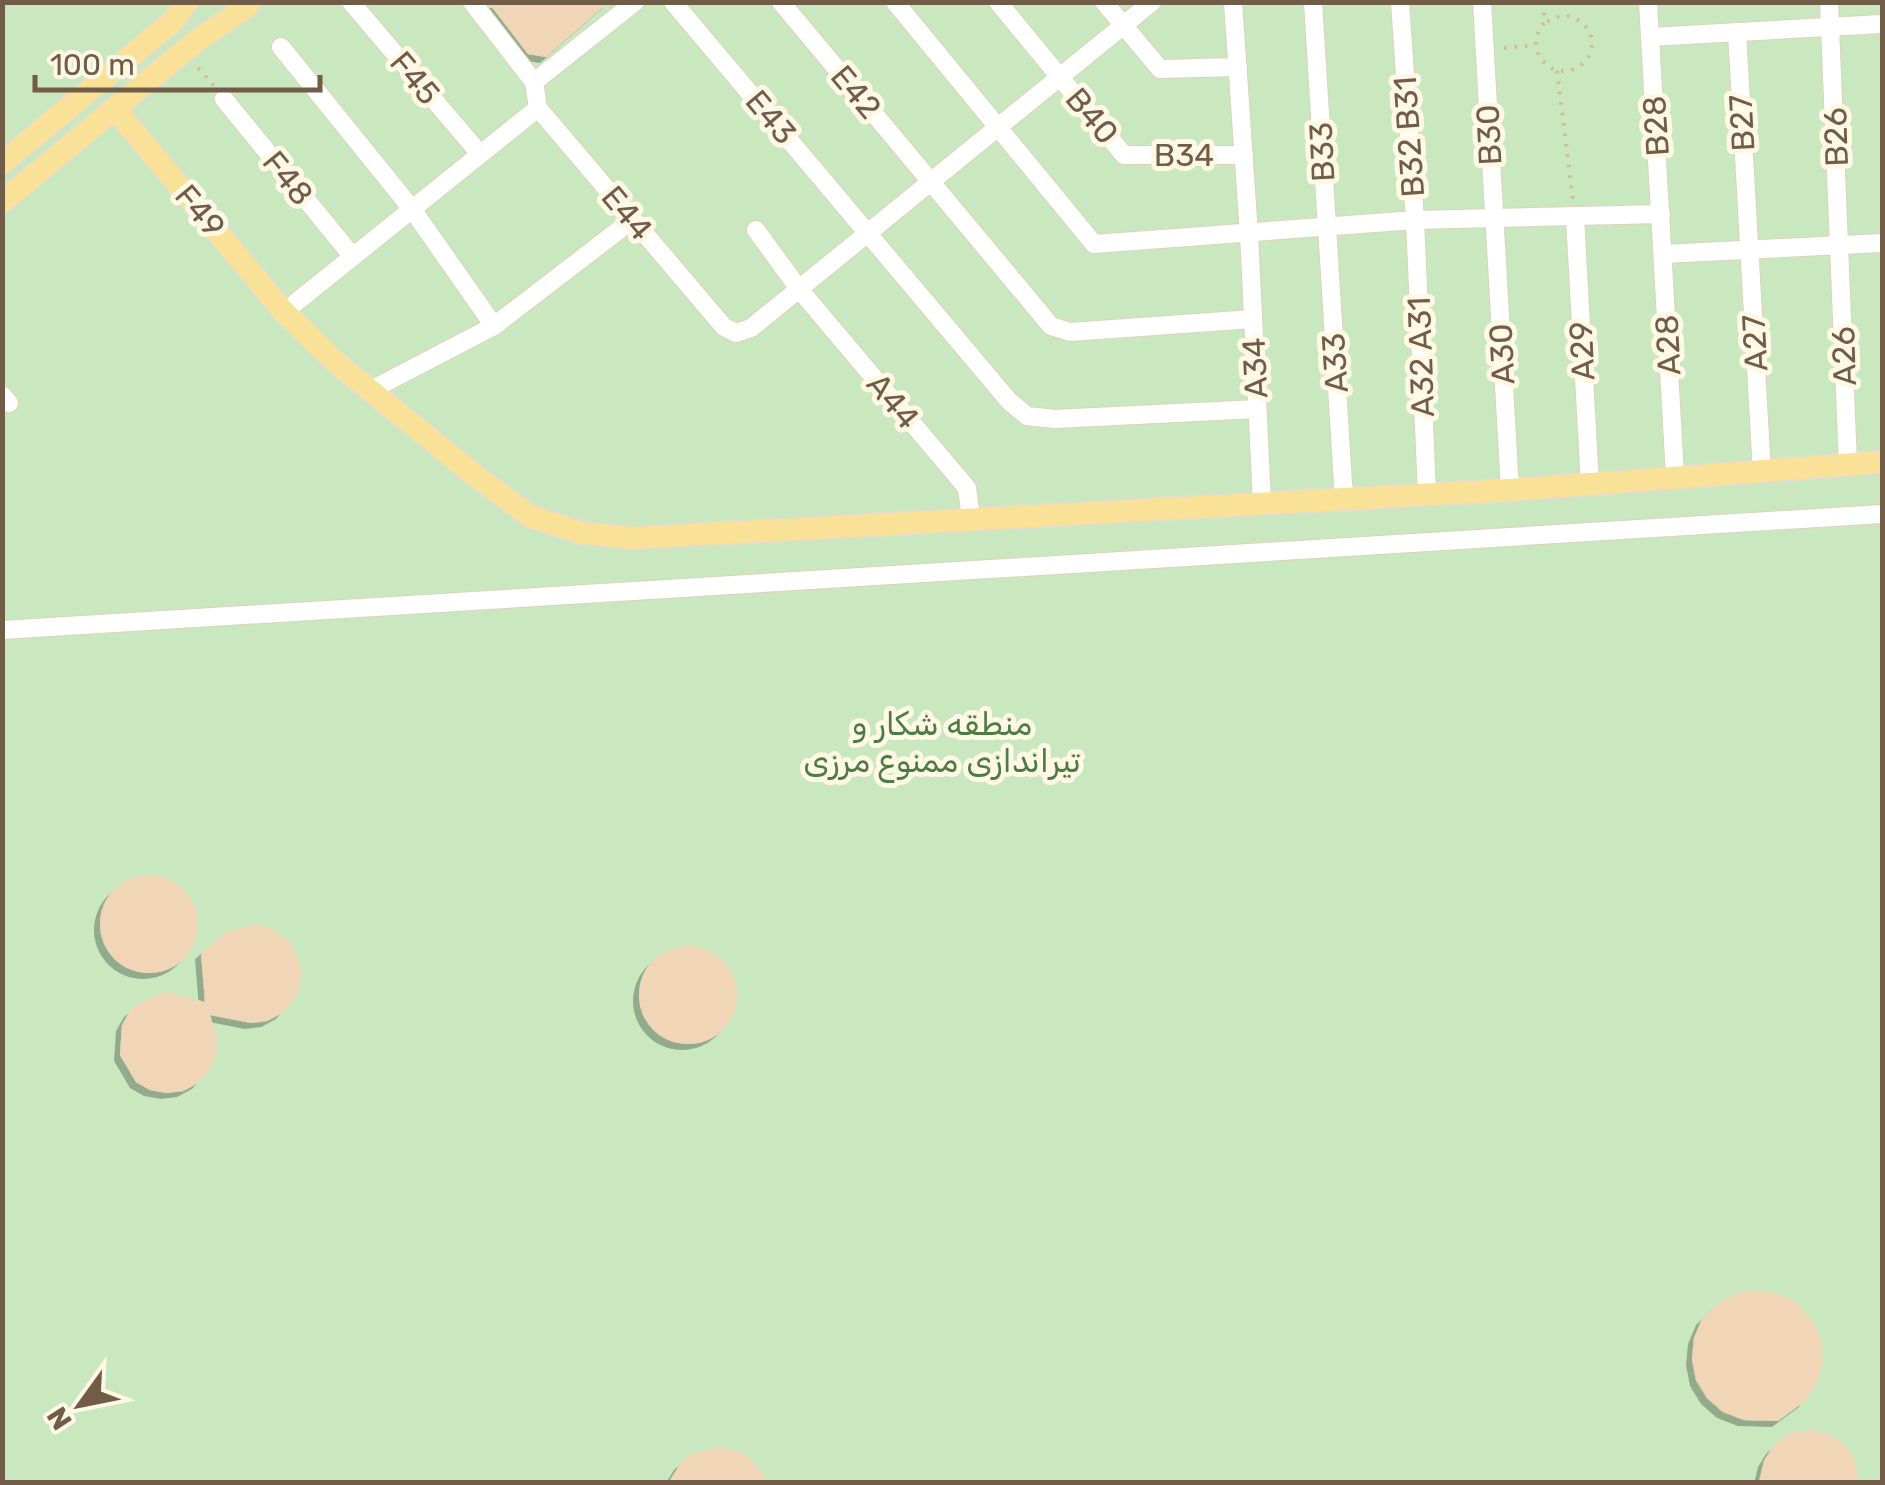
<svg xmlns="http://www.w3.org/2000/svg" width="1885" height="1485" font-family="Rubik,'Noto Naskh Arabic',sans-serif">
<defs>
<filter id="shadow"><feDropShadow dx="-6" dy="6" stdDeviation="0" flood-color="#0004"/></filter>
</defs>
<rect width="100%" height="100%" fill="#fbf4df"/>
<!-- green -->
<rect fill="#cae8bf" x="3" y="3" width="1879" height="1479"/>
<!-- building -->
<g fill="#f0d6b7" filter="url(#shadow)">
<polygon points="488,2 609,2 546,57 528,54"/>
<circle cx="149" cy="924" r="49"/>
<polygon points="256,924 272,929 286,938 296,952 301,968 300,985 294,1000 282,1013 267,1021 251,1023 210,1015 217,1038 216,1055 210,1070 198,1083 183,1091 167,1093 150,1090 136,1082 120,1055 122,1025 130,1011 142,1001 164,992 205,1002 201,953 226,932"/>
<circle cx="688" cy="995" r="49"/>
<polygon points="1756,1290 1777,1293 1797,1303 1812,1319 1821,1339 1823,1362 1817,1383 1805,1401 1778,1421 1744,1420 1723,1412 1707,1398 1696,1380 1692,1359 1694,1338 1702,1319 1717,1304 1735,1293"/>
<polygon points="1814,1430 1830,1435 1844,1444 1854,1458 1859,1482 1759,1482 1764,1461 1772,1448 1790,1432"/>
<polygon points="721,1447 738,1451 752,1460 768,1482 669,1482 680,1464 691,1454"/>
</g>
<g fill="none" stroke-linecap="round" stroke-linejoin="round">
<!-- minor casing -->
<g stroke="#dfd1bc" stroke-width="20">
<g id="minor">
<polyline points="351,2 480,154"/>
<polyline points="472,2 534,82"/>
<polyline points="673,2 1009,401 1027,416 1055,419 1257,409"/>
<polyline points="781,2 1051,326 1070,332 1253,319"/>
<polyline points="895,2 1094,244 1415,220 1661,214"/>
<polyline points="998,2 1124,155 1244,155"/>
<polyline points="1104,2 1160,69 1238,67"/>
<polyline points="1233,2 1249,234 1262,502"/>
<polyline points="1313,2 1344,499"/>
<polyline points="1400,2 1415,220 1427,494"/>
<polyline points="1482,2 1510,490"/>
<polyline points="1648,2 1675,476"/>
<polyline points="1829,2 1848,465"/>
<polyline points="1737,32 1762,473"/>
<polyline points="1650,37 1882,24"/>
<polyline points="281,47 412,209 494,326"/>
<polyline points="534,82 538,108 724,327 736,333 751,328 1152,2"/>
<polyline points="534,82 635,2"/>
<polyline points="224,99 353,257"/>
<polyline points="1575,218 1590,484"/>
<polyline points="756,230 799,289 967,488 971,519"/>
<polyline points="1663,254 1882,243"/>
<polyline points="284,312 538,108"/>
<polyline points="371,390 494,326 632,220"/>
<polyline points="2,395 9,403"/>
<polyline points="2,630 1882,514"/>
</g>
</g>
<!-- major casing -->
<g stroke="#e0dbd7" stroke-width="25">
<g id="major">
<polyline points="115,109 284,312 339,365 473,474 530,516 582,533 633,538 1510,490 1882,462"/>
<polyline points="2,163 174,20 187,2"/>
<polyline points="2,202 195,42 248,6"/>
</g>
</g>
<!-- path -->
<g stroke="#d4b99b" stroke-width="4" stroke-dasharray="2.5 8" stroke-linecap="butt">
<path d="M1544,2V23C1529,41 1536,62 1557,71C1600,74 1605,20 1562,15L1544,23"/>
<polyline points="1504,48 1535,45"/>
<polyline points="198,68 215,87"/>
<polyline points="1557,71 1573,200"/>
</g>
<!-- minor -->
<use href="#minor" stroke="#fff" stroke-width="18"/>
<!-- major -->
<use href="#major" stroke="#f9e298" stroke-width="22"/>
</g>
<g text-anchor="middle" dominant-baseline="central" stroke-width="10" stroke-linejoin="round" paint-order="stroke">
<!-- street labels -->
<g font-size="32" fill="#715c48" stroke="#fff8e5">
<text transform="translate(415 78) rotate(50)">F45</text>
<text transform="translate(856 92) rotate(50)">E42</text>
<text transform="translate(1092 116) rotate(50)">B40</text>
<text transform="translate(771 117) rotate(50)">E43</text>
<text transform="translate(1742 123) rotate(-93)">B27</text>
<text transform="translate(1656 126) rotate(-94)">B28</text>
<text transform="translate(1489 135) rotate(-93)">B30</text>
<text transform="translate(1409 137) rotate(-94)">B32 B31</text>
<text transform="translate(1836 137) rotate(-92)">B26</text>
<text transform="translate(1322 152) rotate(-93)">B33</text>
<text x="1184" y="155">B34</text>
<text transform="translate(288 178) rotate(51)">F48</text>
<text transform="translate(200 211) rotate(50)">F49</text>
<text transform="translate(627 213) rotate(50)">E44</text>
<text transform="translate(1755 343) rotate(-93)">A27</text>
<text transform="translate(1668 345) rotate(-93)">A28</text>
<text transform="translate(1582 351) rotate(-93)">A29</text>
<text transform="translate(1502 354) rotate(-93)">A30</text>
<text transform="translate(1844 356) rotate(-92)">A26</text>
<text transform="translate(1421 357) rotate(-92)">A32 A31</text>
<text transform="translate(1335 363) rotate(-94)">A33</text>
<text transform="translate(1255 368) rotate(-93)">A34</text>
<text transform="translate(893 401) rotate(50)">A44</text>
</g>
<!-- park labels -->
<g font-size="32" fill="#4c7c43" stroke="#fff8e5">
<text x="942" y="724">منطقه شکار و<tspan x="942" dy="37">تیراندازی ممنوع مرزی</tspan></text>
</g>
</g>
<!-- border -->
<rect width="1885" height="1485" fill="none" stroke="#715c48" stroke-width="10"/>
<!-- north arrow -->
<g transform="translate(80 1405) rotate(237)" stroke="#fff8e5" stroke-width="8" paint-order="stroke">
<path d="M0-8L18 38L0 25L-18 38Z" fill="#715c48"/>
<text y="-15" font-size="28" font-weight="bold" text-anchor="middle" fill="#715c48">N</text>
</g>
<!-- scale -->
<path d="M35 75v15h285v-15" fill="none" stroke="#715c48" stroke-width="5"/>
<text x="50" y="75" font-size="30" fill="#715c48" stroke="#fff8e5" stroke-width="8" paint-order="stroke">100 m</text>
</svg>
